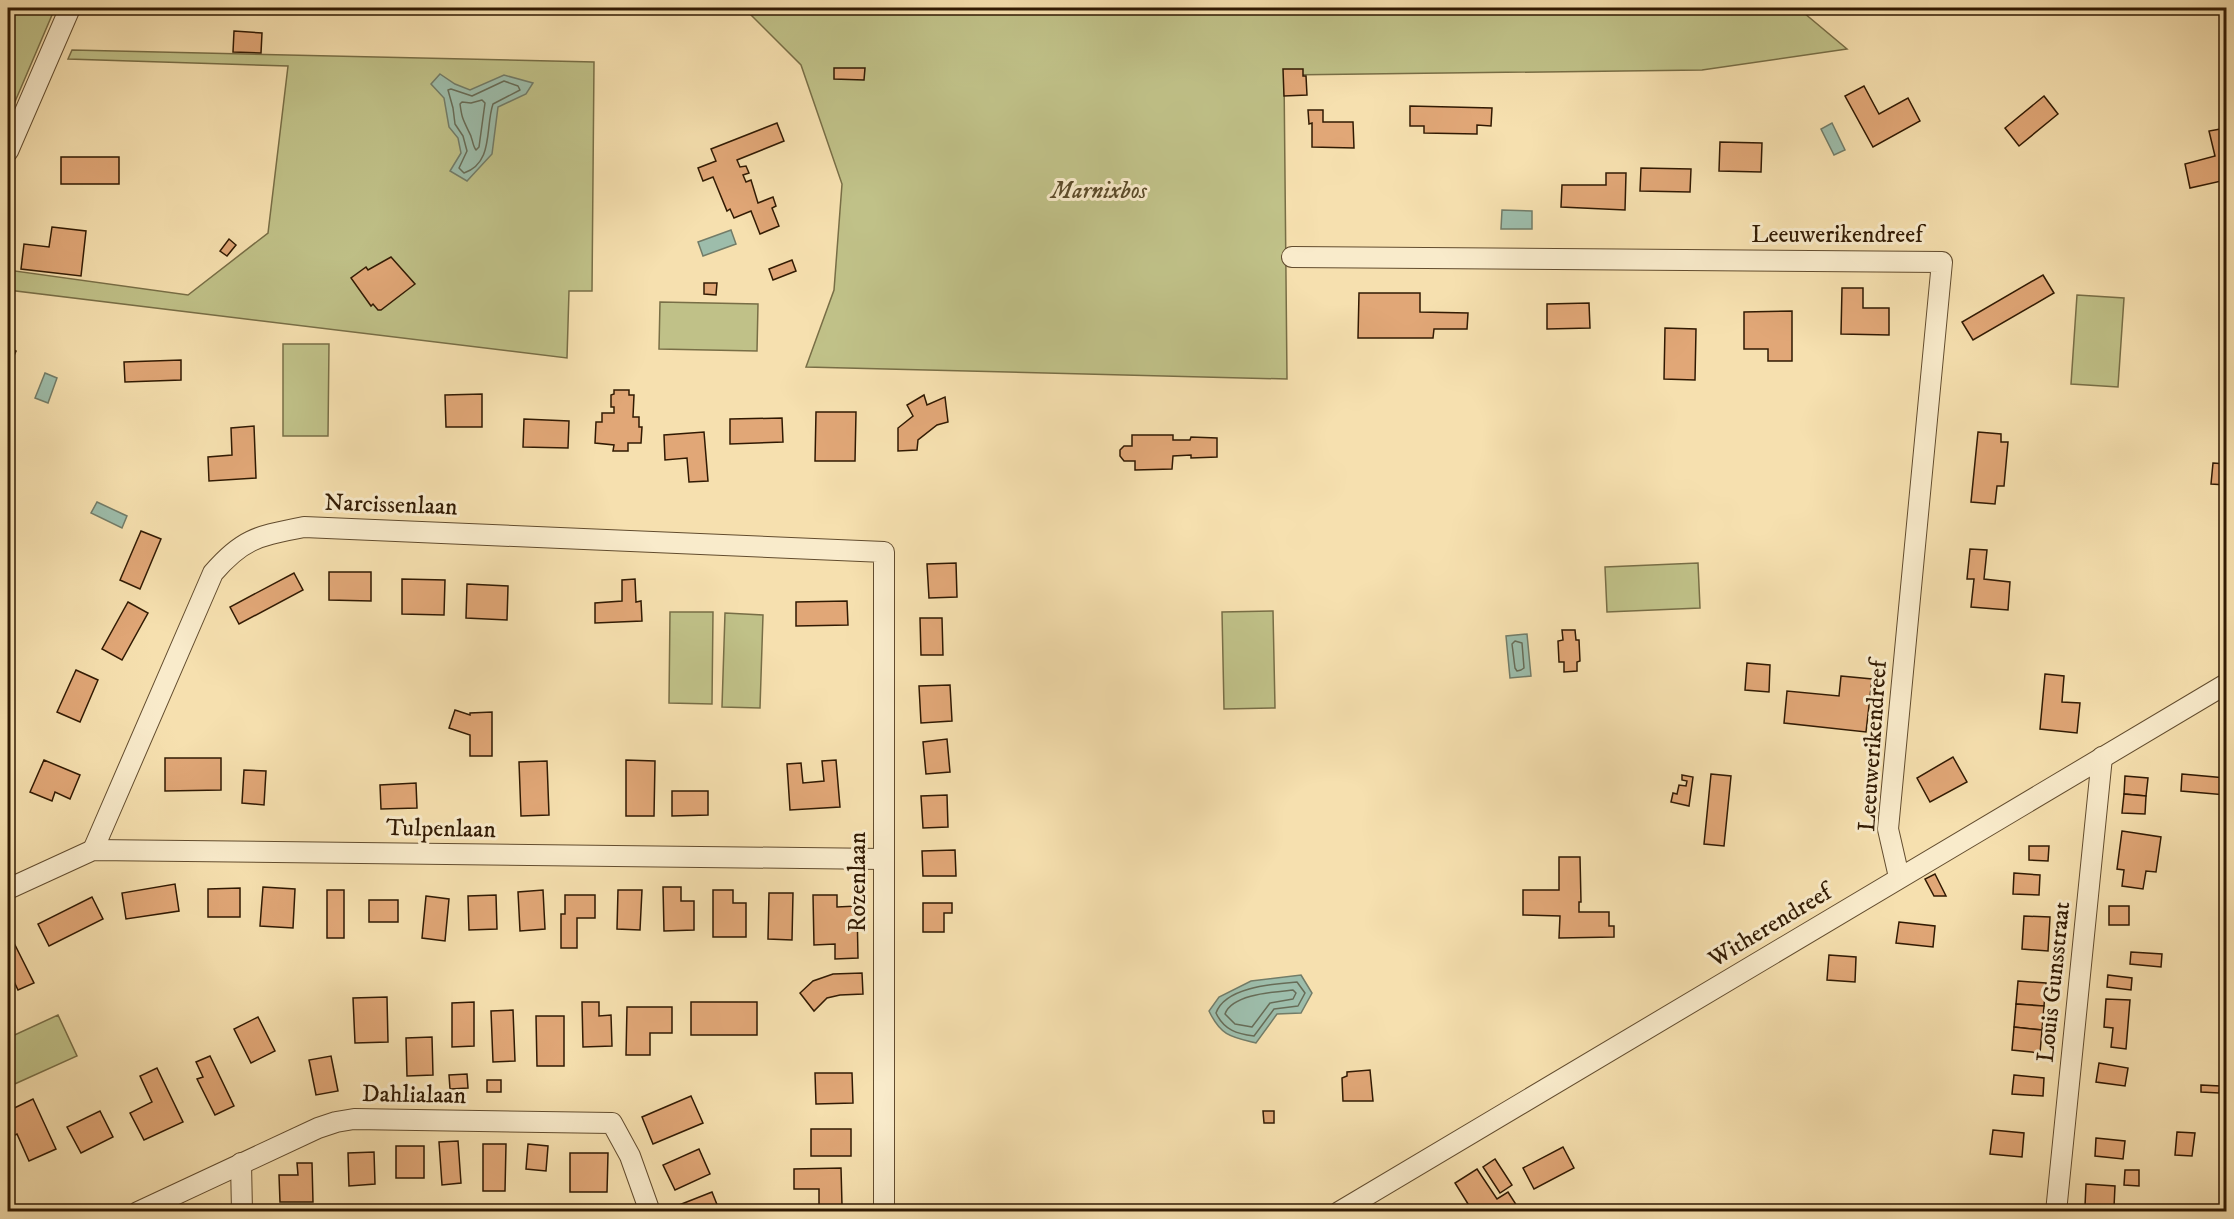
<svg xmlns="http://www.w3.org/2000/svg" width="2234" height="1219" font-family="'IM FELL DW Pica',serif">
<rect width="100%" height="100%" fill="#f6e0af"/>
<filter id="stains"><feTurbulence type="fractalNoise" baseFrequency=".00333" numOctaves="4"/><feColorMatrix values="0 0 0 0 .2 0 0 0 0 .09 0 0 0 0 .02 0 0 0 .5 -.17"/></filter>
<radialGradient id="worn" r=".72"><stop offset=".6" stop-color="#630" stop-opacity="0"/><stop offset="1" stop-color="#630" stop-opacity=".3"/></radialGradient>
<!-- green -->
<g fill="#c0c188" stroke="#786e46" stroke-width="1.5">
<polygon points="8,8 55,8 8,118"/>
<polygon points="744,8 1798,8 1847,49 1702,70 1284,75 1287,379 806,367 834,290 842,184 801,65"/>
<polygon points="72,50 594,62 592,291 569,291 567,358 8,290 8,270 188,295 268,233 288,66 68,59"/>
<polygon points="2077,295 2124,298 2118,387 2071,384"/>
<polygon points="660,302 758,304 757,351 659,349"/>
<polygon points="283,344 329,344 328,436 283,436"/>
<polygon points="1698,563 1700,608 1607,612 1605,567"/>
<polygon points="1273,611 1275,708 1224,709 1222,612"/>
<polygon points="670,612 713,612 712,704 669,703"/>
<polygon points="725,613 763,615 760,708 722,707"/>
<polygon points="58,1015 77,1056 8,1087 8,1038"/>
</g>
<!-- water -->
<g fill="#9dbdab" stroke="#727c68" stroke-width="1.5">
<polygon points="440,74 455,84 470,90 504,75 533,83 526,94 498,107 492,154 467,181 450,171 461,153 458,138 449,127 444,98 431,84"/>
<polygon points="1832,123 1845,150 1834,155 1821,129"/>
<polygon points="1502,210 1532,211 1532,229 1501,229"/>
<polygon points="731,230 736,244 703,256 698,242"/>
<polygon points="45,373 57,378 48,403 35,398"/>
<polygon points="97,502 127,516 122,528 91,513"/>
<polygon points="1527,634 1531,676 1510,678 1506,636"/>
<path d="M1301,975L1312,993L1301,1013L1277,1014L1256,1043C1231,1037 1221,1036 1209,1011L1219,997L1251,981Z"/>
</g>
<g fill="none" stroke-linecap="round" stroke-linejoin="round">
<!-- shore -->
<g stroke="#676c57" stroke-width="1.5">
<path d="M504,81L518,86L520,90L493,104C485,127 494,163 464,173L459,168L467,151L463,136L455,124L453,108L448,90L451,89L472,96Z"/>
<path d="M482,100L485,103L479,147L476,150C472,145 473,138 469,132C463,119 462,119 460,104L462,102L471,103Z"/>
<polygon points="1515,641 1522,643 1524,668 1521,670 1517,671 1515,668 1512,644"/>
<path d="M1297,982L1305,993L1298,1006L1274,1009L1254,1036C1237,1034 1224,1030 1216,1013C1225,987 1273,984 1297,982Z"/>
<path d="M1293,990L1296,993L1293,999L1270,1003L1252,1027L1235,1024L1225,1014C1232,994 1275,992 1293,990Z"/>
</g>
</g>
<!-- building -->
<g fill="#e1a777" stroke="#311a03" stroke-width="1.5">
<polygon points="179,8 218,8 218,11 191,14 191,11 179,11"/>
<polygon points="234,31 262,33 261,53 233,52"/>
<polygon points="834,68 865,68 864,80 834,79"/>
<polygon points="1283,69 1303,69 1303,76 1306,76 1307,95 1284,96"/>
<polygon points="1864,86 1879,114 1908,98 1920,121 1873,147 1845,96"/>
<polygon points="2044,96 2058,114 2019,146 2005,128"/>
<polygon points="1410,106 1492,108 1491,126 1477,125 1477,134 1424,133 1424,126 1410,126"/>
<polygon points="1308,110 1323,110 1323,122 1353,122 1354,148 1312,147 1312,123 1309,124"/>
<polygon points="777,123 784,141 737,160 740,167 746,166 749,173 743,175 746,182 751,180 758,203 773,197 776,206 772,208 779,226 760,234 751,211 734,218 730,209 727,211 713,177 703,181 698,168 716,161 711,149"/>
<polygon points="2226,128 2226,180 2190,188 2185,164 2215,156 2209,131"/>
<polygon points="1720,142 1762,143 1761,172 1719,171"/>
<rect x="61" y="157" width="58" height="27"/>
<polygon points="1641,168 1691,169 1690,192 1640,191"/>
<polygon points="1606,173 1626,173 1625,210 1561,207 1562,185 1606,185"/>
<polygon points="52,227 86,231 81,276 21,269 24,244 49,247"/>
<polygon points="229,239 236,245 227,256 220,251"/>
<polygon points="391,257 415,284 381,310 378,310 373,304 371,306 351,278 366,267 368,270"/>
<polygon points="792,260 796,271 773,280 769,269"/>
<polygon points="2043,275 2054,293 1973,340 1962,322"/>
<polygon points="704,283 717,283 716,295 704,294"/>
<polygon points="1842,288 1863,288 1863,308 1889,308 1889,335 1841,334"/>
<polygon points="1359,293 1420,293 1420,312 1468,313 1467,329 1434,329 1433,338 1358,338"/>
<polygon points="1589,303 1590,328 1547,329 1547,304"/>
<polygon points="1792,311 1792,361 1768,361 1768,349 1744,349 1744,312"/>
<polygon points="1665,328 1696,329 1695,380 1664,379"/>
<polygon points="8,347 16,351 8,369"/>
<polygon points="181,360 181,380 125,382 124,362"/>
<polygon points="614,390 629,390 629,395 634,395 633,417 639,417 639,427 642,427 641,443 628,443 628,451 613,451 614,445 595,443 596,422 602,422 602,413 614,413 614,407 611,407 611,395 614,394"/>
<polygon points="482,394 482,427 446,427 445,395"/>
<polygon points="924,395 927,405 945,397 948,422 937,425 918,440 917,450 898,451 898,428 913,416 907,405"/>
<polygon points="816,412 856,412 855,461 815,461"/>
<polygon points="782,418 783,442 730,444 730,419"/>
<polygon points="524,419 569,421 568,448 523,447"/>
<polygon points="254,426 256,478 209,481 208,457 232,455 231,428"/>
<polygon points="704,432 708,481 689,482 687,458 665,460 664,435"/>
<polygon points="1978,432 2001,434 2001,442 2008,442 2004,486 1997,486 1995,504 1971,502"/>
<polygon points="1132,435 1173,435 1173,440 1190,440 1191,437 1217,438 1217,457 1191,458 1191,455 1173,456 1172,469 1135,470 1135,461 1124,461 1120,456 1120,450 1124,446 1132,446"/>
<polygon points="2213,463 2226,464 2226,485 2211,484"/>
<polygon points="141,531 161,539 140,589 120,580"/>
<polygon points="1970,549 1987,550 1984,579 2010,582 2008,610 1971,607 1974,579 1967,579"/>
<polygon points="956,563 957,597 929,598 927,564"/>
<polygon points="329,572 371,572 371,601 329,600"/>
<polygon points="294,573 303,590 239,624 230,607"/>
<polygon points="402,579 445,580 444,615 402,614"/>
<polygon points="635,579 636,602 641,601 642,621 595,623 595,603 622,601 622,580"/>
<polygon points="467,584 508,586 507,620 466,618"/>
<polygon points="847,601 848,625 796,626 796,602"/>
<polygon points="128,602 148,613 122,660 102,649"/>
<polygon points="920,618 942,618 943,655 921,655"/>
<polygon points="1562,630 1575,630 1576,640 1579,640 1580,661 1577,662 1577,671 1564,672 1564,662 1559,662 1558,641 1563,640"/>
<polygon points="1747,663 1770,665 1769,692 1745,690"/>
<polygon points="76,670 98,680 80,722 57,712"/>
<polygon points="2045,674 2064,676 2062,702 2080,703 2077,733 2040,729"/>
<polygon points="1841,676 1872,679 1866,732 1784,723 1787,691 1839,696"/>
<polygon points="950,685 952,721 921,723 919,686"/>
<polygon points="455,710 470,715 470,713 492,712 492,756 470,756 470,735 449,728"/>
<polygon points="947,739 950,772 926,774 923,742"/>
<polygon points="1953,757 1967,782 1930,802 1917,778"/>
<polygon points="165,758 221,758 221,790 165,791"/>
<polygon points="44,760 80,775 70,799 55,792 52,801 30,792"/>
<polygon points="626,760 655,761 654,816 626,816"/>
<polygon points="836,760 840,807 790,810 787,764 801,763 803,783 824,781 822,761"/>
<polygon points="547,761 549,815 521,816 519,762"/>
<polygon points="244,770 266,771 264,805 242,803"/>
<polygon points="1711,774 1731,776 1724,846 1704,844"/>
<polygon points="2182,774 2226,778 2226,795 2181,791"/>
<polygon points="1682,775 1693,777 1689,806 1671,802 1673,793 1677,794 1679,785 1686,786 1687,781 1682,780"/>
<polygon points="2125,776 2148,778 2146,796 2124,794"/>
<polygon points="416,783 417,808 381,809 380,785"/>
<polygon points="672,791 708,791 708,815 672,816"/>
<polygon points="2124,794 2146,796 2145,814 2122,813"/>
<polygon points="947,795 948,827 923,828 921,796"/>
<polygon points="2122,831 2161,837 2156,872 2146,871 2143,889 2122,886 2124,870 2117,869"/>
<polygon points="2029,846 2049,846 2048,861 2029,860"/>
<polygon points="955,850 956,876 923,876 922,851"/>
<polygon points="1559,857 1580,857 1581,902 1579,902 1579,912 1609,912 1609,926 1614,926 1614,937 1559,938 1560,916 1523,915 1523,890 1559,890"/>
<polygon points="2014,873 2040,875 2039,895 2013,894"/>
<polygon points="1935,874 1946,896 1934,896 1925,879"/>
<polygon points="175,884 179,911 126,919 122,893"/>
<polygon points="263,887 295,889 293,928 260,926"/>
<polygon points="663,887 681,887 681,901 694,901 694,930 664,931"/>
<polygon points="240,888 240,917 208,917 208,889"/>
<rect x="327" y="890" width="17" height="48"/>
<polygon points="543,890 545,929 520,931 518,892"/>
<polygon points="618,890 642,890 640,930 617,929"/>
<polygon points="713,890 733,890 733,903 746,903 746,937 713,937"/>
<polygon points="769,893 793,893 792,940 768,939"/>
<polygon points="496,895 497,929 469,930 468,896"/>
<polygon points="565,895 595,895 595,918 577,918 577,948 561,948 561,914 565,914"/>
<polygon points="813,895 837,895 837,907 857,906 858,958 835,959 835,944 814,945"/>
<polygon points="426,896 449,899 445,941 422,938"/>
<polygon points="92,897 103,919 49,946 38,924"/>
<rect x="369" y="900" width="29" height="22"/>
<polygon points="923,903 952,903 952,913 944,913 944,932 923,932"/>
<rect x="2109" y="906" width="20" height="19"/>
<polygon points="2024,916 2050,917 2048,951 2022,949"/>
<polygon points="1899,922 1935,926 1933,947 1896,943"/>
<polygon points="9,933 34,983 18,990 10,973 8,975"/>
<polygon points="2131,952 2162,954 2161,967 2130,964"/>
<polygon points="1829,955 1856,957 1855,982 1827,980"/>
<polygon points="862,973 863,994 840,995 827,998 814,1011 800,993 813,981 833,974"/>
<polygon points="2108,975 2132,978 2131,990 2107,987"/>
<polygon points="2018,981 2046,983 2044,1006 2016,1004"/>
<polygon points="387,997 388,1042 355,1043 353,998"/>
<polygon points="2106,999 2130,1000 2126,1049 2111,1047 2113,1028 2104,1027"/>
<polygon points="474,1002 474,1046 452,1047 452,1003"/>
<polygon points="582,1002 599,1002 599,1016 611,1015 612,1046 583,1047"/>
<rect x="691" y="1002" width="66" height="33"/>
<polygon points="2016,1004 2044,1006 2042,1030 2014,1027"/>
<polygon points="627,1007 672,1007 672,1033 650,1033 650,1055 626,1055"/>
<polygon points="513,1010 515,1061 493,1062 491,1011"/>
<polygon points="536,1016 564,1016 564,1066 537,1066"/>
<polygon points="258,1017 275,1051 251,1063 234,1029"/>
<polygon points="2014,1027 2042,1030 2040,1053 2012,1050"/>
<polygon points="432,1037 433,1075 407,1076 406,1038"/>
<polygon points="210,1056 234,1106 215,1115 197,1079 203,1077 196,1062"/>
<polygon points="331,1056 338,1091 316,1095 309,1060"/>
<polygon points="2099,1063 2128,1068 2125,1086 2096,1082"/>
<polygon points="157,1068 183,1122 144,1140 130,1113 152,1102 140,1076"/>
<polygon points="1370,1070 1373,1101 1343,1101 1342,1078 1347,1076 1347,1072"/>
<polygon points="815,1073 852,1073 853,1103 816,1104"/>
<polygon points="467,1074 468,1088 450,1089 449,1075"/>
<polygon points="2014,1075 2044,1078 2043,1096 2012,1094"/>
<rect x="487" y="1080" width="14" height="12"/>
<polygon points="2201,1085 2220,1086 2219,1093 2201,1092"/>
<polygon points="691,1096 703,1123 653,1144 642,1117"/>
<polygon points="33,1099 56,1149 29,1161 17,1134 9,1138 8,1135 8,1111"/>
<polygon points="100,1111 113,1137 81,1153 67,1127"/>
<polygon points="1263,1111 1274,1111 1274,1123 1264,1123"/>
<rect x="811" y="1129" width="40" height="27"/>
<polygon points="1993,1130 2024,1133 2022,1157 1990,1154"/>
<polygon points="2177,1132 2195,1133 2192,1156 2175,1155"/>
<polygon points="2096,1138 2125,1141 2123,1159 2095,1156"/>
<polygon points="458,1141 461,1183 442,1185 439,1142"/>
<polygon points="483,1144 506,1144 505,1191 483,1191"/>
<polygon points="528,1144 548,1146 546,1171 526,1169"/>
<rect x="396" y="1146" width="28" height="32"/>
<polygon points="1563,1147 1574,1168 1534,1189 1523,1168"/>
<polygon points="699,1149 710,1174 675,1190 663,1165"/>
<polygon points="374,1152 375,1184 349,1186 348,1153"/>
<polygon points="570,1153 608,1153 607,1192 570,1192"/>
<polygon points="1495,1159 1512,1185 1500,1193 1483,1167"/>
<polygon points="297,1163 312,1163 313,1202 280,1202 279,1175 298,1175"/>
<polygon points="841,1168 842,1205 819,1206 819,1189 794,1189 794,1169"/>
<polygon points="1477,1169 1497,1199 1508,1192 1517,1206 1509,1212 1473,1212 1455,1183"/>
<polygon points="2125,1170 2139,1170 2139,1186 2124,1185"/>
<polygon points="2086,1184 2115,1186 2114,1207 2085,1206"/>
<polygon points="712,1192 720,1212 681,1212 679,1205"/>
</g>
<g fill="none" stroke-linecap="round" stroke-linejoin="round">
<!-- street casing -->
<g stroke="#624c2e" stroke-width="22">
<g id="street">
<polyline points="8,151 70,8"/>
<polyline points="1292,257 1942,262 1888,829 1899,877"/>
<path d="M93,850L213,573C244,537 260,536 304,527L884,552V1212"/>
<polyline points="8,889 93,850 883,859"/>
<polyline points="241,1163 242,1212"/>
<polyline points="138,1212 318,1128 336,1122 354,1119 612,1123 630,1156 650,1212"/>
<polyline points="1339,1212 2226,684"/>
<polyline points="2056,1212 2102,757"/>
</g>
</g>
<!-- street -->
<use href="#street" stroke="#f9ebcb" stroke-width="20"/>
</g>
<g text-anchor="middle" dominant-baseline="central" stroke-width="6" stroke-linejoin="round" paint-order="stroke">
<!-- park labels -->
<g font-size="24" font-style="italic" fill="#5c4c2b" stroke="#f9ebcb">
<text x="1099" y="191">Marnixbos</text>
</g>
<!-- street labels -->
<g font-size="24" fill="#311a03" stroke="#f9ebcb">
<text x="1837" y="235">Leeuwerikendreef</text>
<text transform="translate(391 505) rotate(2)">Narcissenlaan</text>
<text transform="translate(1873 746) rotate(-86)">Leeuwerikendreef</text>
<text transform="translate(441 829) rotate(1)">Tulpenlaan</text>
<text transform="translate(858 882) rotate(-90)">Rozenlaan</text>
<text transform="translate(1770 926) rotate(-31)">Witherendreef</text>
<text transform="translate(2054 982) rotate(-84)">Louis Gunsstraat</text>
<text transform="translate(414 1095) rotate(1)">Dahlialaan</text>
</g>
</g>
<!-- margin -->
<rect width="2234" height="1219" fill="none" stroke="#f6e0af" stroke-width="30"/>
<rect x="9" y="9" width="2216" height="1201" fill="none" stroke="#311a03" stroke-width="3"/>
<rect x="15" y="15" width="2204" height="1189" fill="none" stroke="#311a03" stroke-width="1.5"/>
<rect width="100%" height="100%" filter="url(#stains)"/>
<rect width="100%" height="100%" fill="url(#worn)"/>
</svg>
